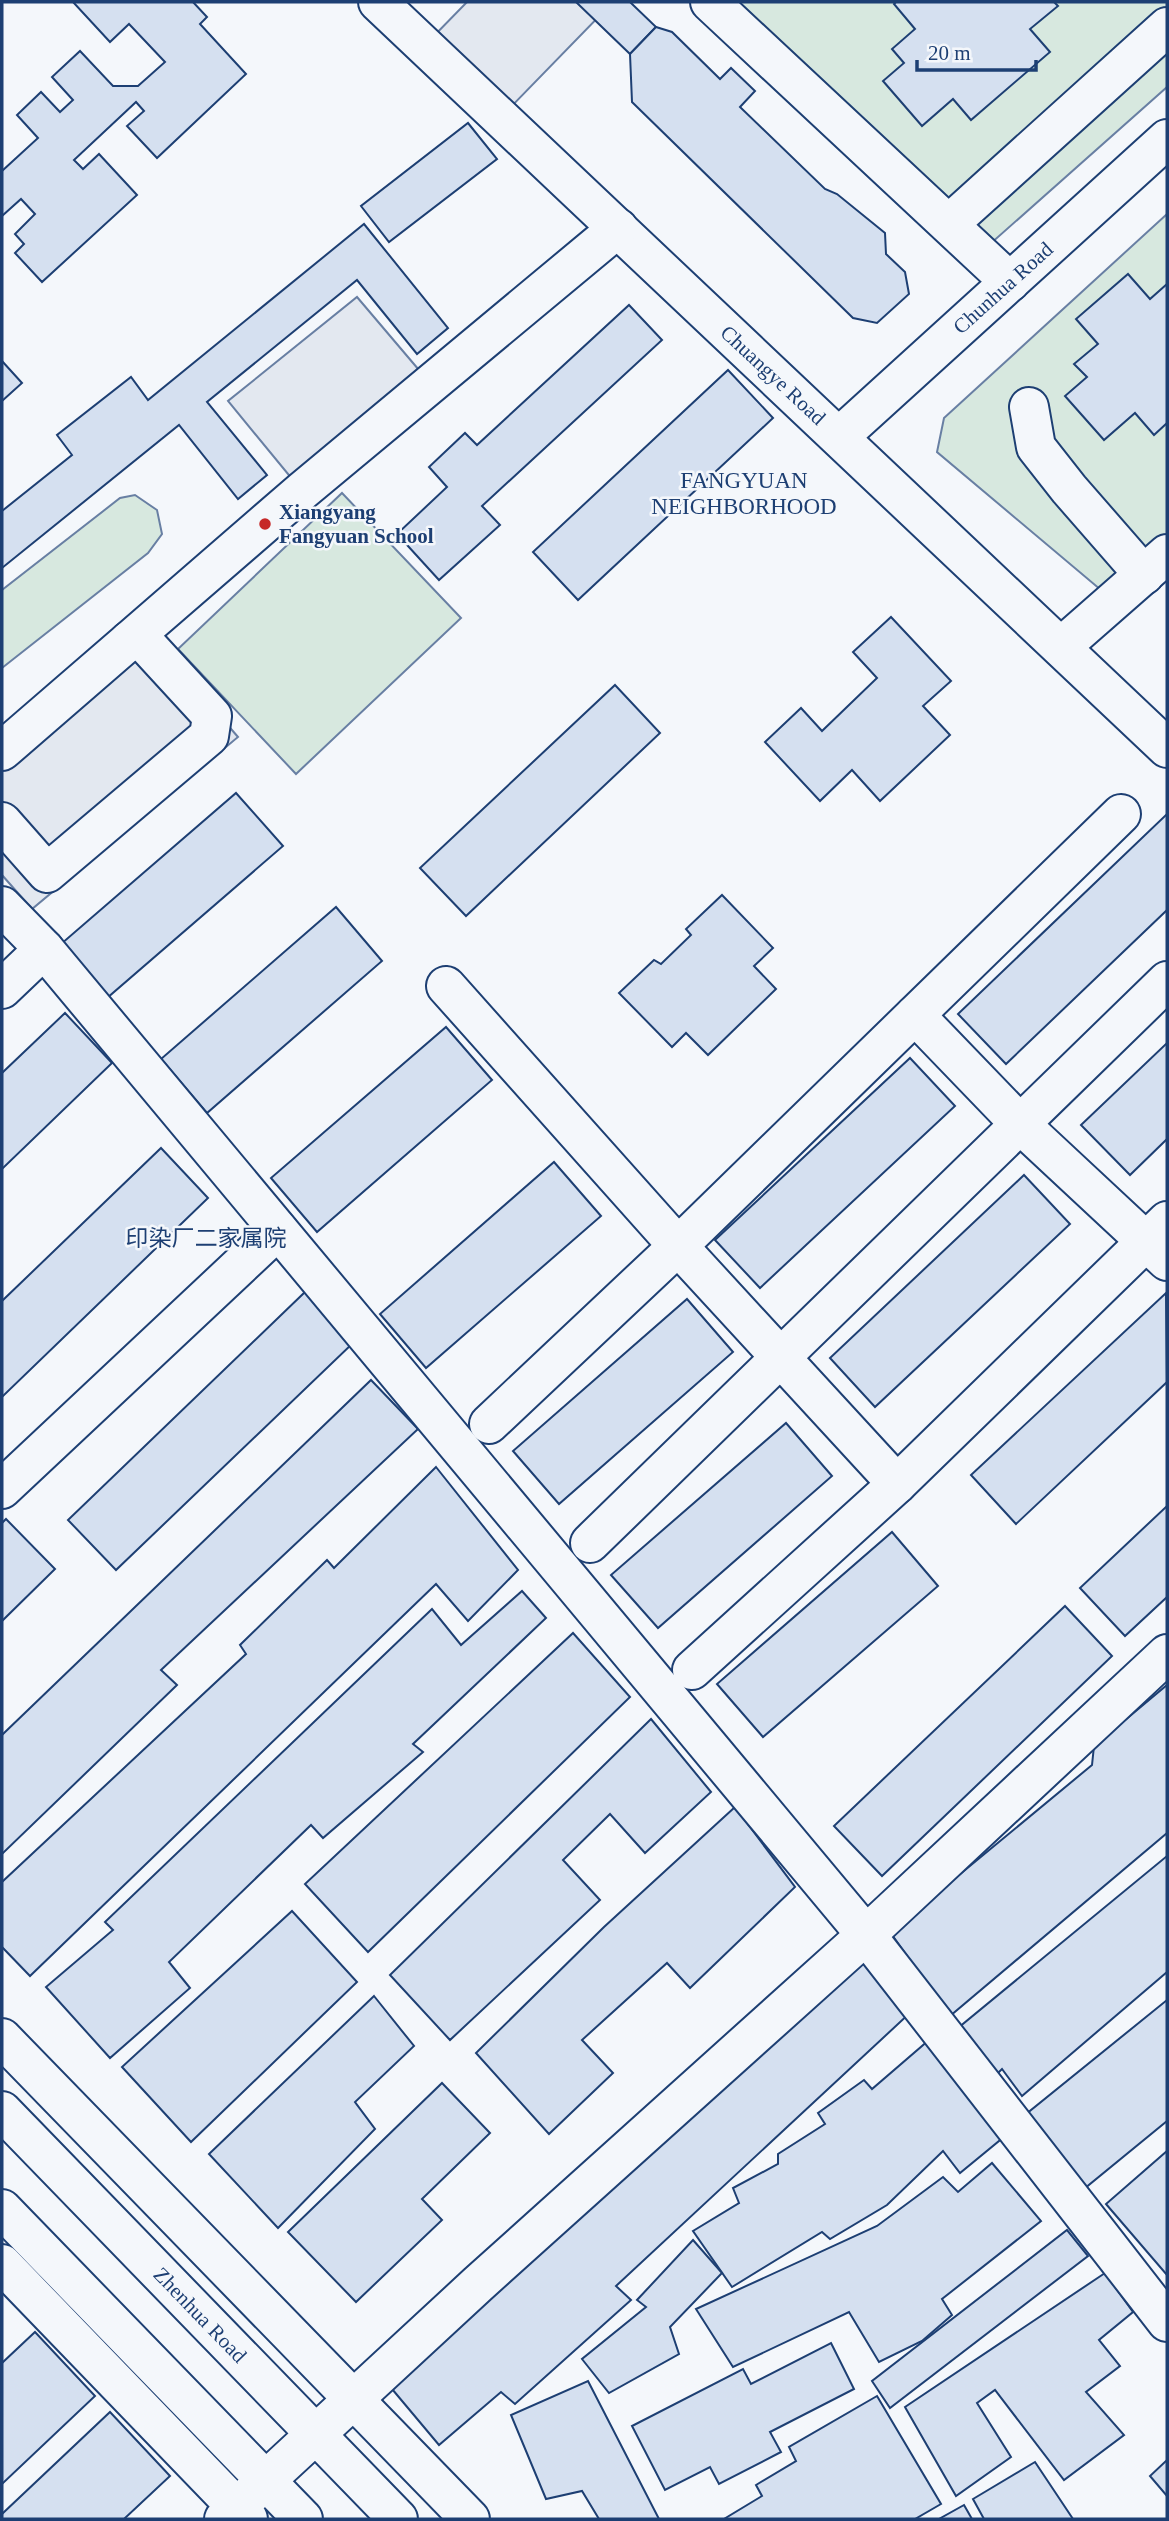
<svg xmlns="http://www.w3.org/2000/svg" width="1169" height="2521" font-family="'Times New Roman','Noto Sans SC',serif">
<rect width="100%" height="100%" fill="#f4f7fb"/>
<!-- green -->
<g fill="#d7e8df" stroke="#687fa3" stroke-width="2">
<polygon points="711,2 1167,2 1167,87 980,253"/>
<polygon points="1167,214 1167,554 1114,601 937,452 944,418"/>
<polygon points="342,493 461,618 296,774 178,649"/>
<polygon points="135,495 157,510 162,534 148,553 2,668 2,590 120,498"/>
</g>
<!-- parking -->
<g fill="#e3e8f0" stroke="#687fa3" stroke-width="2">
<polygon points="467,2 613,2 501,117 425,45"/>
<polygon points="357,297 430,383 302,491 228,401"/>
<polygon points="136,619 238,737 32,909 2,875 2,732"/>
</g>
<!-- building -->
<g fill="#d5e0f0" stroke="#1d3f73" stroke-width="2">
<polygon points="73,2 193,2 207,17 200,24 246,74 157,158 127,126 144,111 136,102 74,160 83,169 99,154 137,195 42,282 15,253 24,244 15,234 35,214 21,199 2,216 2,171 38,138 17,115 41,92 60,112 73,100 52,77 80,51 113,86 138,86 165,62 129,24 110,42"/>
<polygon points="576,2 630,2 656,27 630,54"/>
<polygon points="896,2 1054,2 1058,6 1030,29 1050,52 971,120 953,99 922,126 883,81 904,63 892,49 915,29 894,4"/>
<polygon points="656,27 672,32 720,79 731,68 755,91 740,107 825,189 837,194 885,233 886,254 905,272 909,294 877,323 853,318 632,102 630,54"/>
<polygon points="468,123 497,159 389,242 361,206"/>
<polygon points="364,224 448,328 417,354 357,280 207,402 267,475 238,499 179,425 2,568 2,511 72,455 57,435 131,377 148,400"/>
<polygon points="1128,274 1150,299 1167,284 1167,423 1154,435 1135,413 1104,440 1065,396 1087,377 1074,364 1098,344 1076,319"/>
<polygon points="629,305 662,340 482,506 500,525 439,580 397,534 447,487 429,467 465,433 477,445"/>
<polygon points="2,361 22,383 2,401"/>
<polygon points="728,370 773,418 578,600 533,552"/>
<polygon points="891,617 951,681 923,706 950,735 880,801 852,770 820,801 765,742 801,708 822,731 877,678 853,652"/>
<polygon points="615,685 660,733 466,916 420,868"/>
<polygon points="236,793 283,846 107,998 61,944"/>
<polygon points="1167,814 1167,910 1006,1064 958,1014"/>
<polygon points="722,895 773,948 754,966 776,989 708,1055 686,1033 672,1047 619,993 654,960 661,964 691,935 686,929"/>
<polygon points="336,907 382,961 207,1113 161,1059"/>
<polygon points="65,1013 112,1063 2,1169 2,1073"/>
<polygon points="446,1027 492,1080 317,1232 271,1178"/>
<polygon points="1167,1043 1167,1139 1130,1175 1081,1125"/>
<polygon points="910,1058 955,1106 760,1288 715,1240"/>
<polygon points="161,1148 208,1198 2,1397 2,1301"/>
<polygon points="554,1162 601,1216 426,1368 380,1314"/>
<polygon points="1024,1175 1070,1224 875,1407 830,1358"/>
<polygon points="305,1292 353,1343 116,1570 68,1520"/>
<polygon points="1166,1293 1167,1382 1016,1524 971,1475"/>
<polygon points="687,1299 733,1352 559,1504 513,1451"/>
<polygon points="371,1380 418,1429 161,1670 177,1685 2,1854 2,1735"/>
<polygon points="786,1423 832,1476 658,1628 611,1575"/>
<polygon points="436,1467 518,1570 468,1621 436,1584 30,1976 2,1947 2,1882 246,1654 240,1645 327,1560 334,1568"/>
<polygon points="1167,1506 1167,1597 1125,1636 1080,1588"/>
<polygon points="6,1519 55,1569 2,1621 2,1523"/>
<polygon points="892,1532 938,1586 763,1737 717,1684"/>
<polygon points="522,1591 546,1618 413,1744 423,1752 323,1838 311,1825 169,1962 190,1988 110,2058 46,1987 113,1930 105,1922 432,1609 461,1645"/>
<polygon points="1065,1606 1112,1656 882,1876 834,1826"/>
<polygon points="573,1633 630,1697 368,1952 305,1884"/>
<polygon points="1167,1685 1167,1833 950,2016 890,1932 1092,1765 1094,1746"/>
<polygon points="651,1719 711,1792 645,1853 610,1814 563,1860 600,1900 450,2040 390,1975"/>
<polygon points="735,1807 795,1887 690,1988 667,1963 582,2040 613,2073 549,2134 476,2053 604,1927"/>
<polygon points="1167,1856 1167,1972 1022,2096 1002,2069 989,2082 952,2033"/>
<polygon points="292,1911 357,1982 191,2142 122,2067"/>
<polygon points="864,1957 912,2011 616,2286 631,2300 515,2404 501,2392 439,2445 387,2383"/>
<polygon points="374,1996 414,2046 355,2102 375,2129 278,2228 209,2154"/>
<polygon points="1167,2000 1167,2121 1079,2193 1020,2119"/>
<polygon points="929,2040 1005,2136 960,2173 943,2151 887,2205 830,2239 822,2232 732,2287 693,2231 739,2203 733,2188 778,2164 778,2154 825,2124 818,2113 864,2080 872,2089"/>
<polygon points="442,2083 490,2133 422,2199 442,2220 356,2302 288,2232"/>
<polygon points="1167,2151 1167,2275 1106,2204"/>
<polygon points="992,2163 1041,2221 942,2299 952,2315 922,2341 879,2362 849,2312 733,2367 696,2309 877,2226 943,2177 958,2192"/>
<polygon points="1067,2230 1088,2256 890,2408 872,2381"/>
<polygon points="693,2240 722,2273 670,2327 679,2354 609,2393 582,2359 646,2307 637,2300"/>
<polygon points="1105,2273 1133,2312 1099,2340 1120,2366 1086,2392 1124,2435 1064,2480 995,2390 977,2403 1011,2457 956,2496 905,2407"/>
<polygon points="35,2332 95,2396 2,2484 2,2363"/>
<polygon points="831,2343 854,2389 770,2432 781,2452 719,2484 710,2467 665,2490 632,2426 743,2369 751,2384"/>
<polygon points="588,2381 659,2519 599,2519 582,2491 546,2499 511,2415"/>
<polygon points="877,2396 941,2504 915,2519 724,2519 762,2496 756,2485 796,2461 789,2447"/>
<polygon points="110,2412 170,2476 124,2519 2,2519 2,2514"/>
<polygon points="1167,2460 1167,2496 1150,2476"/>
<polygon points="1035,2462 1073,2519 984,2519 973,2499"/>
<polygon points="964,2505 972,2519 939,2519"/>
</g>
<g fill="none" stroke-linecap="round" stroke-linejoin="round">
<!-- minor casing -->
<g stroke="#1d3f73" stroke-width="42">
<g id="minor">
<polyline points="378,2 1167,748"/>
<polyline points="710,2 1010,282"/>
<polyline points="949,224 1167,27"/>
<polyline points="1029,407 1036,447 1069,489 1144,575"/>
<polyline points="839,437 1167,139"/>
<polyline points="129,641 302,491 618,228"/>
<polyline points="1061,647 1167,554"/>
<polyline points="2,751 129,641 144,642 212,716 209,736 47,873 2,822"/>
<polyline points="2,906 44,949 866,1935 1167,2322"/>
<polyline points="446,986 678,1246 897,1484 1167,1221"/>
<polyline points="2,989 44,949"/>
<polyline points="915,1015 1020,1124 1167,1261"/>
<polyline points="489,1424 678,1246 1121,814"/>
<polyline points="2,1489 278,1230"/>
<polyline points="590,1543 1167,981"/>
<polyline points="692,1670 897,1484"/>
<polyline points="2,2038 470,2519"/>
<polyline points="2,2264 248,2519"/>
<polyline points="224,2519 478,2284 866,1935 1167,1654"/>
</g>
</g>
<!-- major casing -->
<g stroke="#1d3f73" stroke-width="42">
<g id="major">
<polyline points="2,2111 398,2519"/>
<polyline points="2,2209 303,2519"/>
</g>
</g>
<!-- minor -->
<use href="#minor" stroke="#f4f7fb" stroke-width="38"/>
<!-- major -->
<use href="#major" stroke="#f4f7fb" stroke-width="38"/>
</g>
<!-- markers -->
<circle fill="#c62828" stroke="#f4f7fb" stroke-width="2.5" cx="265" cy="524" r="7"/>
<g text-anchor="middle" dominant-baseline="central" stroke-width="5" stroke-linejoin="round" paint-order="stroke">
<!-- street labels -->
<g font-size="21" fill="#1d3f73" stroke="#f4f7fb">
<text transform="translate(1003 288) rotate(-42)">Chunhua Road</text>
<text transform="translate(773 375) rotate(43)">Chuangye Road</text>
<text transform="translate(200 2315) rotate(46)">Zhenhua Road</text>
</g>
<!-- poi labels -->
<g font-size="21" font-weight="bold" fill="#1d3f73" stroke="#f4f7fb" text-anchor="start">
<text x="279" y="512">Xiangyang<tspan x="279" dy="24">Fangyuan School</tspan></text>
</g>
<!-- neighbourhood labels -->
<g font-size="23" fill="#1d3f73" stroke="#f4f7fb">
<text x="744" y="480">FANGYUAN<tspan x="744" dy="26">NEIGHBORHOOD</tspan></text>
<text x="206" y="1238">印染厂二家属院</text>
</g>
</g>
<!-- border -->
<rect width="1169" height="2521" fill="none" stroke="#1d3f73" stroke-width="7"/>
<!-- scale -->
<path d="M917 60v10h119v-10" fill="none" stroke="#1d3f73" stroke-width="3.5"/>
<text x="928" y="60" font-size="21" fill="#1d3f73" stroke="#f4f7fb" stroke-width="5" paint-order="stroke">20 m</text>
</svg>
